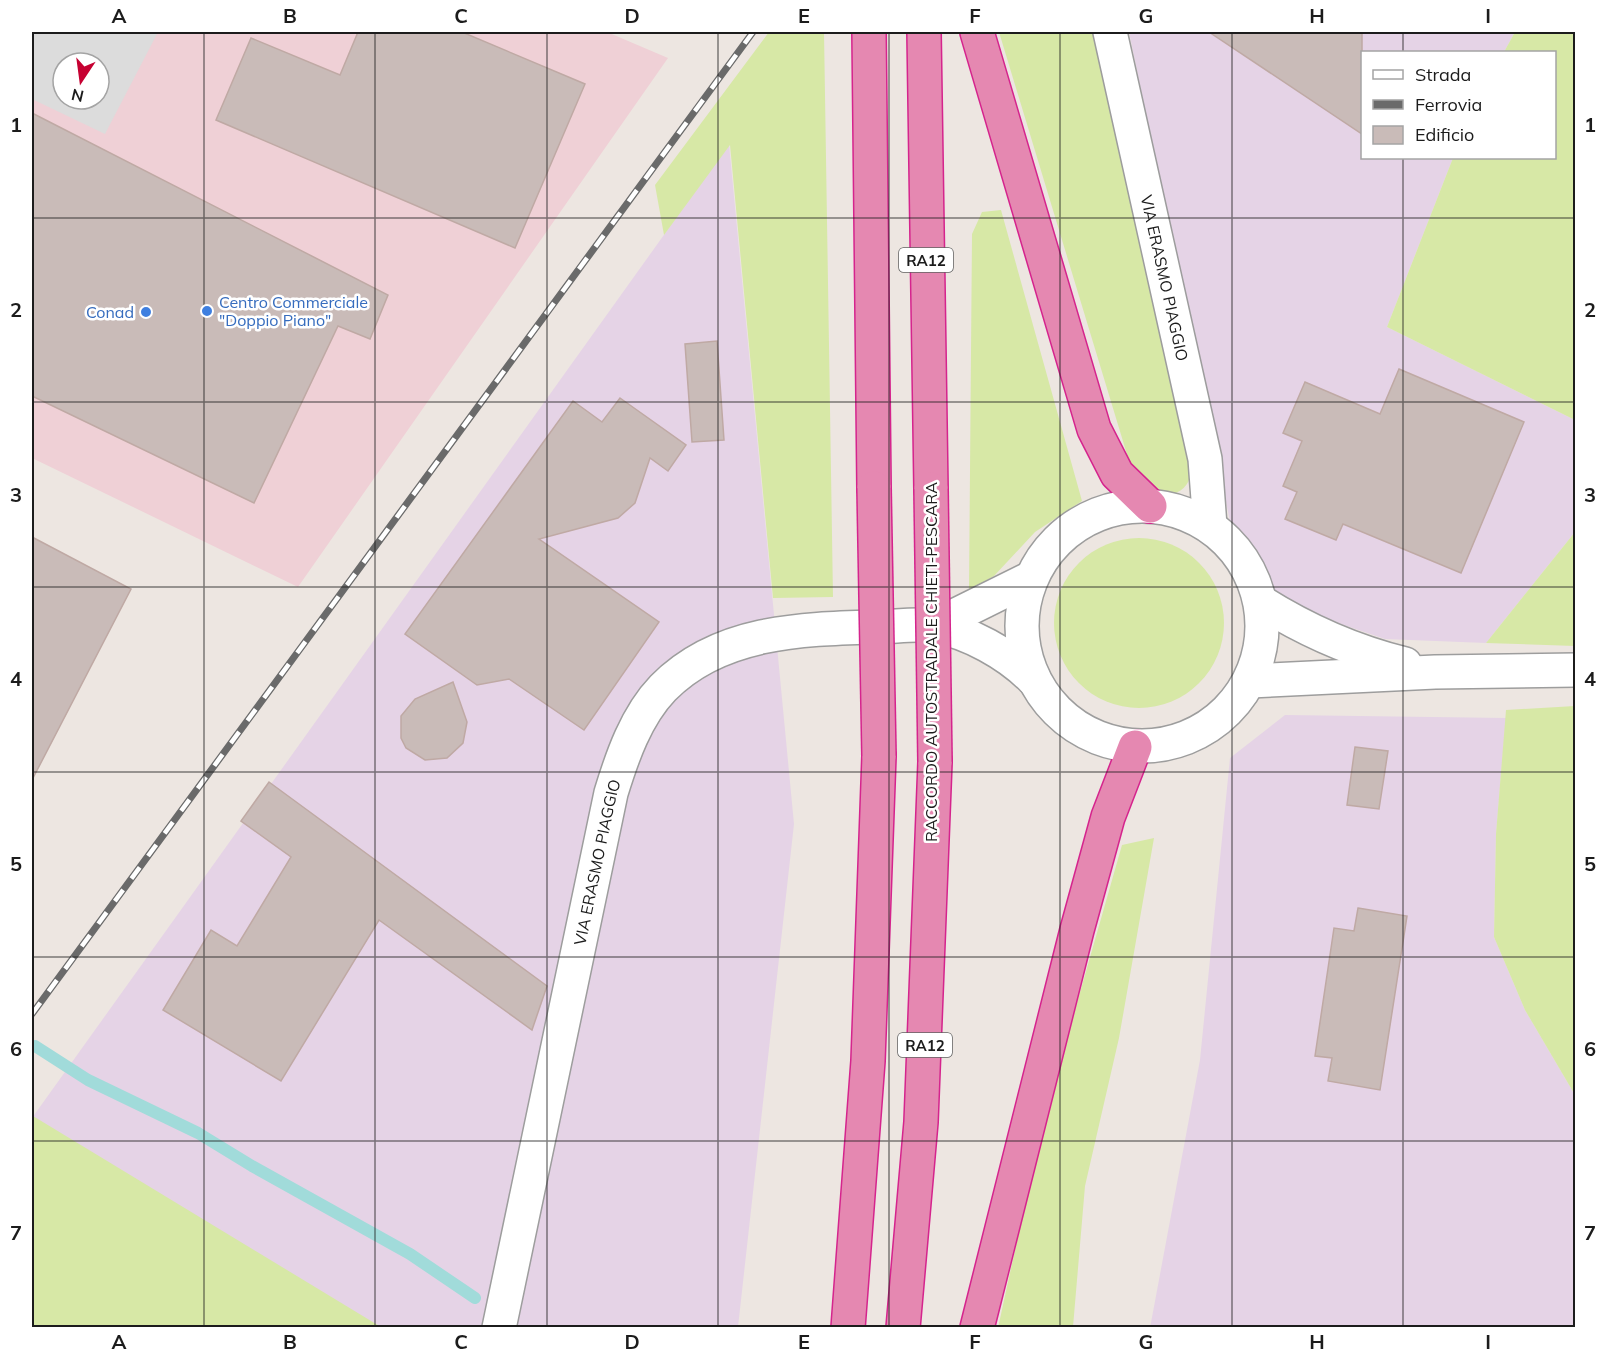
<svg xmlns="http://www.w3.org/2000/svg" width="1607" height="1359" font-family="Mulish,sans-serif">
<rect width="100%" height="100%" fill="#ede6e1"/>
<!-- commercial -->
<path fill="#efd0d6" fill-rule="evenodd" d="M32,32H607L668,58L298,587L32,458ZM63,63H99V99H63Z"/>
<!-- industrial -->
<g fill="#e5d3e6">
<polygon points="1129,32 1515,32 1504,52 1362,52 1362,158 1453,158 1387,327 1575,420 1575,532 1486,643 1385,639 1338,623 1276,595 1232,531"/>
<polygon points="729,144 794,824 738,1327 32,1328 32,1118"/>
<polygon points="1285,715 1506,718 1496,834 1494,937 1525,1010 1575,1095 1575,1327 1150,1328 1200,1060 1230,758"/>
</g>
<!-- grass -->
<g fill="#d7e8a6">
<polygon points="769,32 824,32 833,597 773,598 730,145 664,235 655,185"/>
<path d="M999,32H1104L1187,444C1188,453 1192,468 1190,477C1185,497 1157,501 1144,486C1139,479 1134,469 1129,461Z"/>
<polygon points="1515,32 1575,32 1575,420 1387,327 1453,158 1554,158 1554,52 1504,52"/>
<polygon points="1001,210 1082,501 1035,532 994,576 969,590 972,234 982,212"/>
<polygon points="1575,532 1575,646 1486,643"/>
<circle cx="1139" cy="623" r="85"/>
<polygon points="1575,706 1576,706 1575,1095 1525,1010 1494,937 1496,834 1506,710"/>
<polygon points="1154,838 1119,1038 1085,1186 1073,1327 998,1328 1042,1126 1122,845"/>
<polygon points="33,1116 381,1327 32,1327"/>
</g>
<!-- parking -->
<path fill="#dcdcdc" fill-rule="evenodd" d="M32,32H158L105,134L32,99ZM63,63H99V99H63Z"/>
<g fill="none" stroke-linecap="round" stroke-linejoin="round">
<!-- stream -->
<polyline stroke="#a1dbda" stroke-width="12" points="35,1046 88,1080 198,1133 252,1166 410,1254 475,1298"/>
</g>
<!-- building -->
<g fill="#c9bbb8" stroke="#bfa9a4" stroke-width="1.5">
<polygon points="358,32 462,32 585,84 515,248 216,120 251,38 340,75"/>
<polygon points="1209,32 1362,32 1362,134"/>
<polygon points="32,113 388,295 370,339 338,326 254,503 32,396"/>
<polygon points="717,341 724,440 692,442 685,344"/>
<polygon points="1399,369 1524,422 1461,573 1343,524 1336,540 1285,519 1297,492 1283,486 1302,441 1283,433 1305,382 1380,414"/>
<polygon points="620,398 686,445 668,471 650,458 635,503 618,518 539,539 659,622 584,730 509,679 477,685 405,634 573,401 602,422"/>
<polygon points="32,537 131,589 32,780"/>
<polygon points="453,682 467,722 463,743 447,758 425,760 406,748 401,738 401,716 415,699"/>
<polygon points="1355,747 1388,751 1379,809 1347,805"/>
<polygon points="269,782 547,986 532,1030 379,920 281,1081 163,1010 211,930 237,946 291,857 241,821"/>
<polygon points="1358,908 1407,916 1380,1090 1328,1081 1332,1058 1315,1056 1334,928 1354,931"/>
</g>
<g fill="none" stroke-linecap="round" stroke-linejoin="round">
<!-- minor casing -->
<g stroke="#9d9d9d" stroke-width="36">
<g id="minor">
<path id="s1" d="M1110,32L1205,459L1210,526"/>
<circle cx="1142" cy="626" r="120"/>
<path d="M1261,602C1307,631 1352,651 1405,664"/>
<polyline points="934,626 1031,578"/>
<polyline points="1250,681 1435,672 1576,670"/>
<path id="s2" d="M499,1328L611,793C622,757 636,716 663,688C719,631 801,629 875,627C894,627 916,623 934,626C969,632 1008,654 1033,679"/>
</g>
</g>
<!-- highway casing -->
<g stroke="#d5248d" stroke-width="36">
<g id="highway">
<polyline points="869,32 874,488"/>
<polyline points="924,32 931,489"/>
<polyline points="977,32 1094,429 1117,474 1150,506"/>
<polyline points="848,1328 868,1061 879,756"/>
<polyline points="903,1328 921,1122 935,762"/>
<polyline points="977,1328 1077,930 1108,817 1135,747"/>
</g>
</g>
<!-- minor -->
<use href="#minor" stroke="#fff" stroke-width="33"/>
<!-- highway -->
<use href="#highway" stroke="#e588b1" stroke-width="33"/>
<!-- rail casing -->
<g stroke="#6a6a6a" stroke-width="7">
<polyline id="rail" points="32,1014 753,32"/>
</g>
<!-- rail -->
<use href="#rail" stroke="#fff" stroke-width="4.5" stroke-dasharray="14" stroke-linecap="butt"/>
<!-- highway-bridge casing -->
<g stroke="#d5248d" stroke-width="36" stroke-linecap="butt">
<g id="highway-bridge">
<polyline points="874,488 879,756"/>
<polyline points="931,489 935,762"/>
</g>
</g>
<!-- highway-bridge -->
<use href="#highway-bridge" stroke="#e588b1" stroke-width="33"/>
</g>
<!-- grid -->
<path fill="none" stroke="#1c1c1c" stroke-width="1.5" stroke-opacity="0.55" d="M204,32V1328M375,32V1328M547,32V1328M718,32V1328M889,32V1328M1060,32V1328M1232,32V1328M1403,32V52M1403,158V1328M32,218H1576M32,402H1576M32,587H1576M32,772H1576M32,957H1576M32,1141H1576"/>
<!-- markers -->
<g fill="#3f7fe0" stroke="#fff" stroke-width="2">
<circle cx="207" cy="311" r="6"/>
<circle cx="146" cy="312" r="6"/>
</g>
<g text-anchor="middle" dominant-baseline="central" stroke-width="5" stroke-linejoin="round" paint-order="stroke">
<!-- shield labels -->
<g fill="#fff" stroke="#606060" stroke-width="1.5">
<rect x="899" y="248" width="54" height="24" rx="4.5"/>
<rect x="898" y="1033" width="54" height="24" rx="4.5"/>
</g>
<g font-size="15" font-weight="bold" fill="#1c1c1c">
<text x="926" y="260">RA12</text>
<text x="925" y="1045">RA12</text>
</g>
<!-- street labels -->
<g font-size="16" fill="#1c1c1c" stroke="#fff">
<text stroke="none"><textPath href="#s1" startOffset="252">VIA ERASMO PIAGGIO</textPath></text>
<text transform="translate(931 662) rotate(-90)">RACCORDO AUTOSTRADALE CHIETI-PESCARA</text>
<text stroke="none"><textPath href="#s2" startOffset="476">VIA ERASMO PIAGGIO</textPath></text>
</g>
<!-- shop labels -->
<g font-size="16" fill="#366cbe" stroke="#fff" text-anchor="start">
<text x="219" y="302">Centro Commerciale<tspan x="219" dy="18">"Doppio Piano"</tspan></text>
<text x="134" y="312" text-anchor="end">Conad</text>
</g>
</g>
<!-- border -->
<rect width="1607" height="1359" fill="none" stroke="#ffffff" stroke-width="66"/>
<!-- legend -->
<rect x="1361" y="51" width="195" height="108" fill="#ffffff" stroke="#a4a4a4" stroke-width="1.5"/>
<rect x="1373" y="70" width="30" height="9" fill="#ffffff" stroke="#a4a4a4" stroke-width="1.5"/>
<text x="1415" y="81" font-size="18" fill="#1c1c1c">Strada</text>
<rect x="1373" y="100" width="30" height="9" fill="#6a6a6a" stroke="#a4a4a4" stroke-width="1.5"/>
<text x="1415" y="111" font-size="18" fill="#1c1c1c">Ferrovia</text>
<rect x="1373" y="126" width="30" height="18" fill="#c9bbb8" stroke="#a4a4a4" stroke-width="1.5"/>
<text x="1415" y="141" font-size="18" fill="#1c1c1c">Edificio</text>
<!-- north arrow -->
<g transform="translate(81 81) rotate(193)"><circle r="28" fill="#ffffff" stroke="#a4a4a4" stroke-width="1.5"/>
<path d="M0-4.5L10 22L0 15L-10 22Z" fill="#c60132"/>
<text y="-9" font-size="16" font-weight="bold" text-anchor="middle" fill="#1c1c1c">N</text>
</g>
<rect x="33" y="33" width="1541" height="1293" fill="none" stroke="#1c1c1c" stroke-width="2"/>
<g font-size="20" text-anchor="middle" font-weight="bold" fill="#1c1c1c">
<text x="119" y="23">A</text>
<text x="290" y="23">B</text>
<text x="461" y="23">C</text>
<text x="632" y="23">D</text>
<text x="804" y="23">E</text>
<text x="975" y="23">F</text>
<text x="1146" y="23">G</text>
<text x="1317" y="23">H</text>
<text x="1488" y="23">I</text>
<text x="16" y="132">1</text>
<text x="1590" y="132">1</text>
<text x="16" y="317">2</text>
<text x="1590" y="317">2</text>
<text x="16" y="502">3</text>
<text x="1590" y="502">3</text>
<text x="16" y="686">4</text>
<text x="1590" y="686">4</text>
<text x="16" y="871">5</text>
<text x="1590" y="871">5</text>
<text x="16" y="1056">6</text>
<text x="1590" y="1056">6</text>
<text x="16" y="1240">7</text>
<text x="1590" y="1240">7</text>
<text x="119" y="1349">A</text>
<text x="290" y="1349">B</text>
<text x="461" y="1349">C</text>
<text x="632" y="1349">D</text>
<text x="804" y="1349">E</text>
<text x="975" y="1349">F</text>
<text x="1146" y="1349">G</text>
<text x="1317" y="1349">H</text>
<text x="1488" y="1349">I</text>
</g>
</svg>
